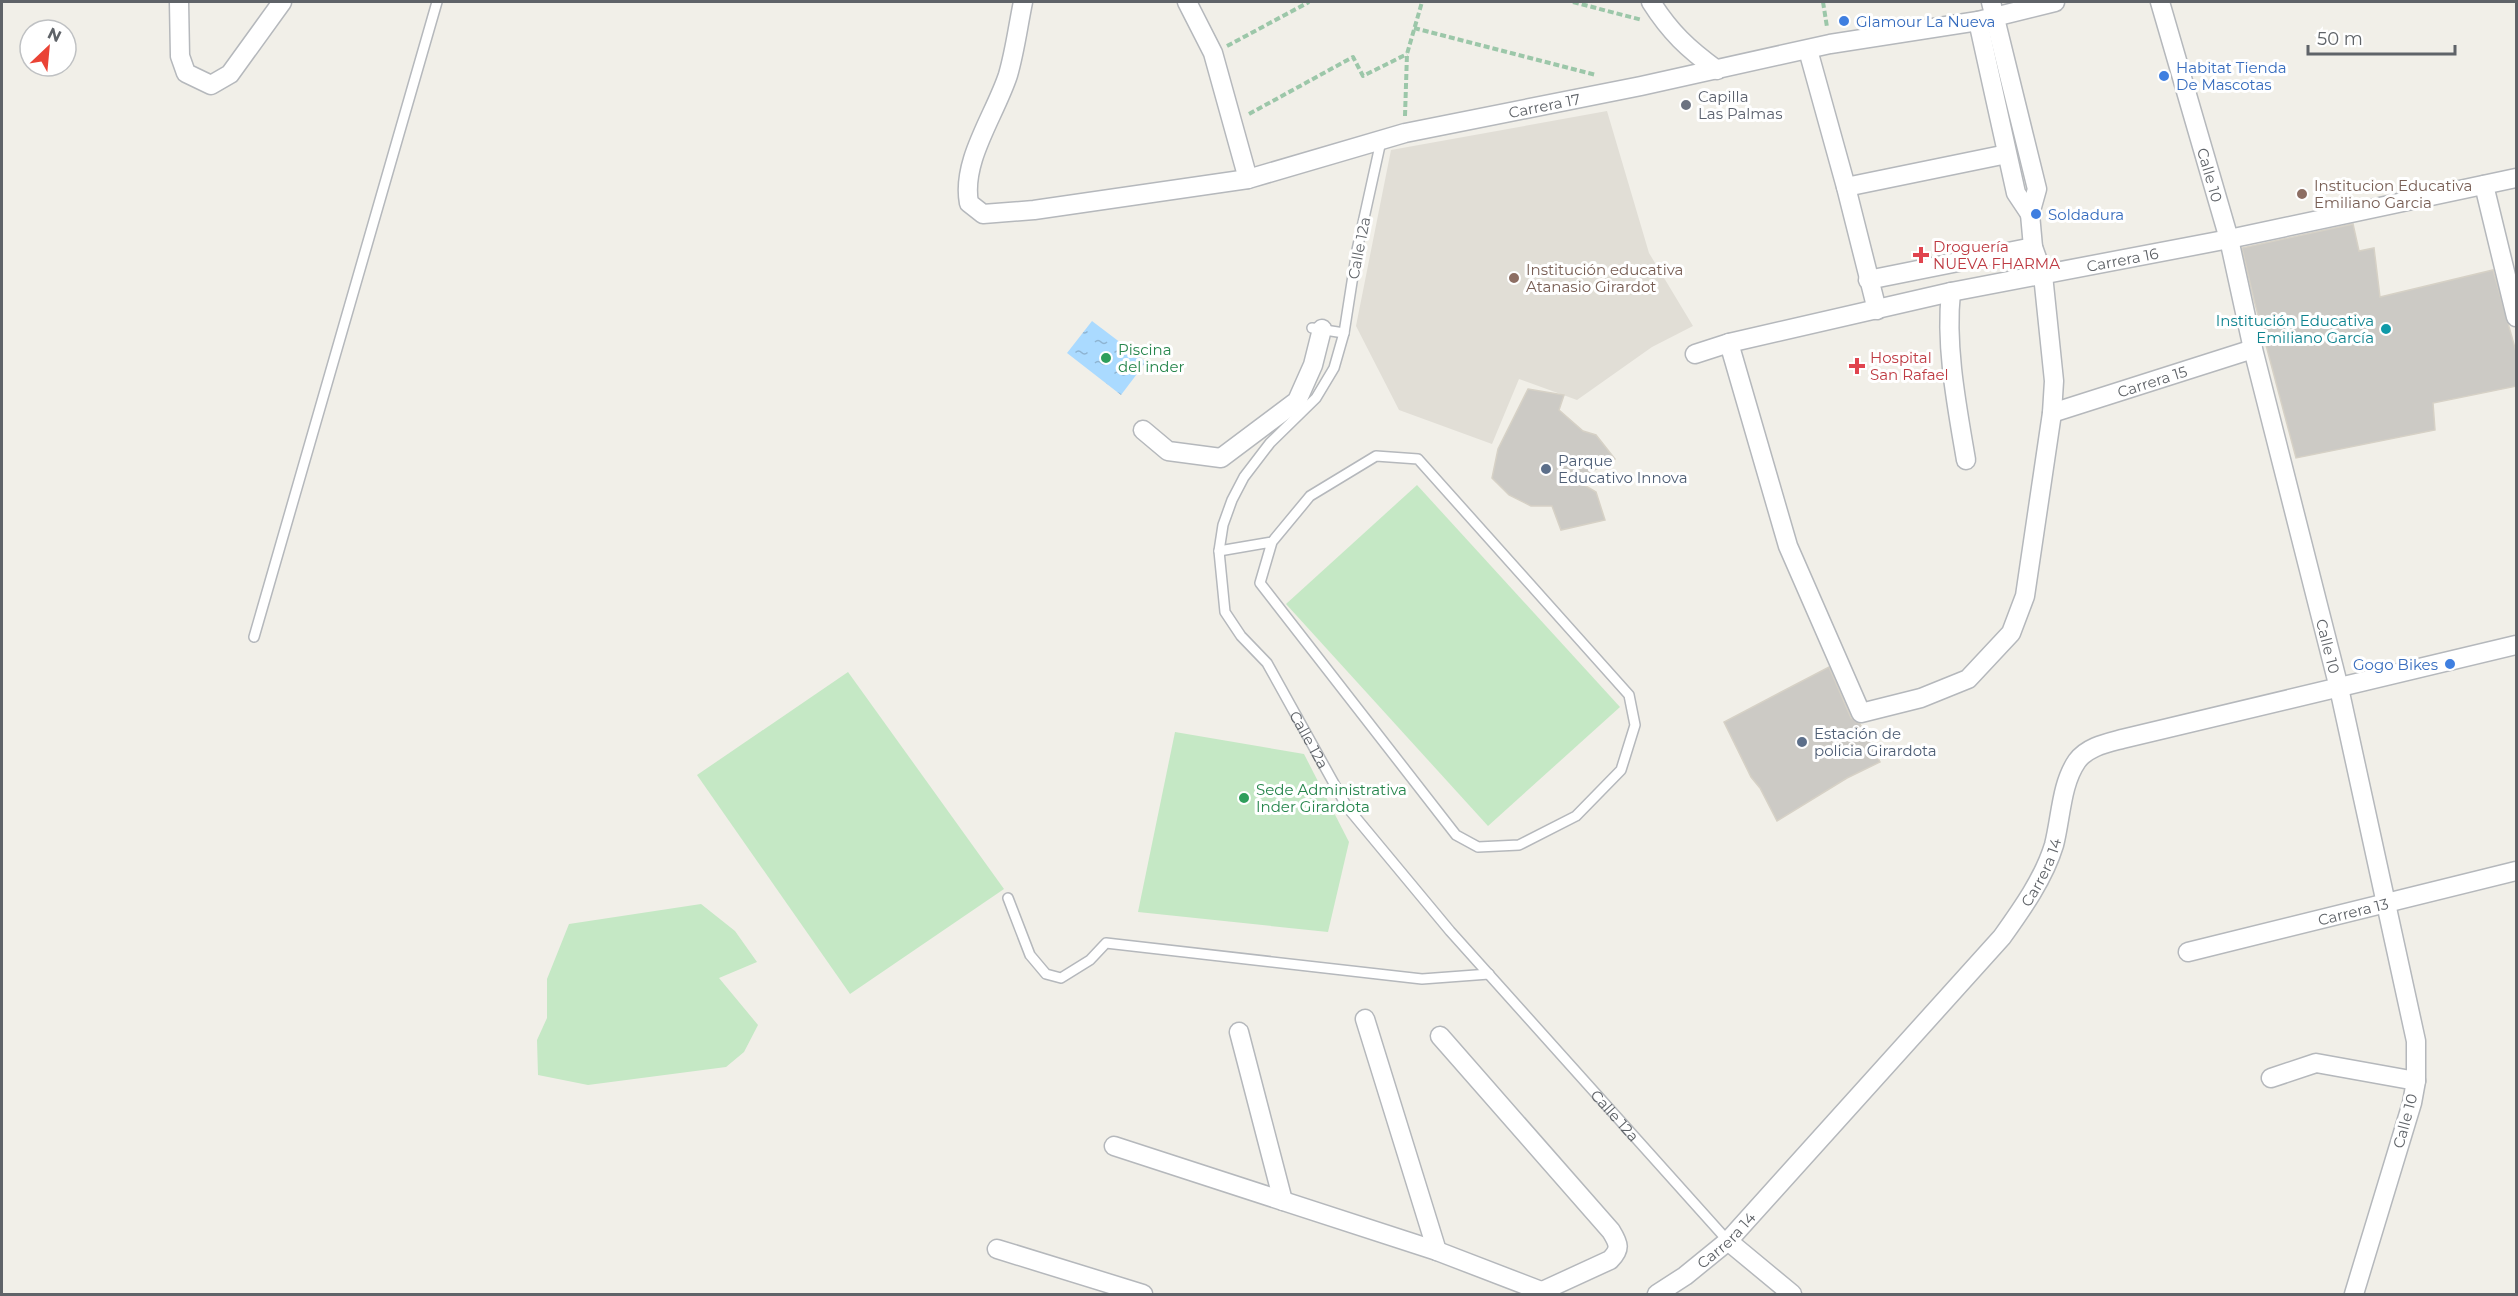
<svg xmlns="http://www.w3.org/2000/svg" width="2518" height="1296" font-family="Montserrat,sans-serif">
<defs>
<pattern id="water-ripples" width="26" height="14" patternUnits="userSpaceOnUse" patternTransform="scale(1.5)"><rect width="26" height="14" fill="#aadaff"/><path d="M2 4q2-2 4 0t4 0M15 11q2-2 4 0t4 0" fill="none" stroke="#8eb4d2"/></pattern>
</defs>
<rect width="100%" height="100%" fill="#f1efe8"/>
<!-- education -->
<polygon fill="#e1ded6" points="1607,111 1649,253 1693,326 1652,347 1577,400 1519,379 1492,444 1399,410 1356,326 1391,150"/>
<!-- green -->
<g fill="#c5e8c5">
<polygon points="1417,485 1620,707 1488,826 1286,604"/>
<polygon points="848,672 1004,889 850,994 697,775"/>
<polygon points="1175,732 1304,754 1349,842 1328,932 1138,912"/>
<polygon points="701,904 735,931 757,962 719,978 758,1025 744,1052 726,1067 588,1085 538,1075 537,1040 547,1018 547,979 569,924"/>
</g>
<!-- water -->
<polygon fill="url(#water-ripples)" points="1092,321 1146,362 1121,395 1067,353"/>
<!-- building -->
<g fill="#cccac5" stroke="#d6d1c6" stroke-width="1.5">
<polygon points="2353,224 2359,251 2374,248 2380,297 2493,270 2517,355 2517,386 2433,403 2435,430 2296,458 2254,300 2242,248"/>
<polygon points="1528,389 1564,395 1559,410 1583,431 1596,435 1615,459 1576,480 1596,492 1605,520 1561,530 1552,506 1531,506 1509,495 1492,478 1498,449"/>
<polygon points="1829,667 1851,718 1860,724 1880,762 1847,778 1777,821 1760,788 1751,777 1724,722"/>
</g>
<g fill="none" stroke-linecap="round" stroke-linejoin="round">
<!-- service casing -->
<g stroke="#b5b8bc" stroke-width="12">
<g id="service">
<path id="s1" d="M1381,141L1357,250L1344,333L1334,368L1316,398L1270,443L1244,477L1232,500L1223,525L1219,551L1225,612L1241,636L1267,663L1347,807L1450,931L1728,1241"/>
<polyline points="1312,328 1344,333"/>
<polyline points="1219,551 1272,542 1310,496 1376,456 1418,459 1629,695 1635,725 1621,770 1576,816 1519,845 1478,847 1456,835 1260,583 1272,542"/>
<polyline points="254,637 437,2"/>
<polyline points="1008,898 1030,955 1046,974 1061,978 1090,960 1106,943 1422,979 1489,974"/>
</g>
</g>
<!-- minor casing -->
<g stroke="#b5b8bc" stroke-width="21">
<g id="minor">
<polyline points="179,2 180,56 186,73 211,85 230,74 282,2"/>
<path id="s2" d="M1023,2C1018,26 1015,51 1008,75C995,115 961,161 969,203L983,214L1034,210L1248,179L1405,133L1641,86L1830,44L1978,21L2055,2"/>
<polyline points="1187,2 1213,53 1248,179"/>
<path d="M1651,2C1670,32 1688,49 1717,70"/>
<path id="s3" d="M2160,2L2229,239L2253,349L2339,688L2416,1041V1081L2412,1103L2354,1294"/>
<polyline points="1978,21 2016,193 2030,214"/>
<polyline points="1808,50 1846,187 1877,310"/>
<polyline points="2484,185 2516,317"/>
<polyline points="1846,187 2007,154"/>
<polyline points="1868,280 2033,247"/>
<path d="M1951,292C1945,346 1957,407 1966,460"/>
<polyline points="1729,343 1788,546 1861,713 1921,698 1968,679 2011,633 2025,596 2052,413 2054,381 2043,275 2033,247 2030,214 2037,189 1991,2"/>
<path id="s4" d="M1695,354L1729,343L1951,292L2229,239L2516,178"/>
<path id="s5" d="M2052,413L2253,349"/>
<polyline points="1143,430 1168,451 1221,458 1297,401 1313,365 1322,329"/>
<path id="s6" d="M2188,952L2516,871"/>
<polyline points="1365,1019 1437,1251"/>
<polyline points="1239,1032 1283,1201"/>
<path d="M1440,1036L1611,1231C1619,1244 1621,1249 1610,1260L1536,1294"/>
<polyline points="2271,1078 2316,1063 2416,1081"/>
<polyline points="1114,1146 1437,1251 1541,1291"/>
<polyline points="1728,1241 1792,1294"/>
<polyline points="997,1249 1143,1294"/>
<path id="s7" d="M1657,1294L1685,1276L1728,1241L2002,937C2022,909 2044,878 2054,845C2061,818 2061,784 2077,761C2087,747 2107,743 2122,739L2516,645"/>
</g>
</g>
<!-- path -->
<g stroke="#9cc7a9" stroke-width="4" stroke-dasharray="6 3" stroke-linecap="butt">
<polyline points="1573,2 1642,20"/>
<polyline points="1823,2 1827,27"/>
<polyline points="1414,28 1596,75"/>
<polyline points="1227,46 1309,2"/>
<polyline points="1249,114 1353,57 1363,76 1407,54"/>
<polyline points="1405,116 1407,54 1422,2"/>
</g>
<!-- service -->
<use href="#service" stroke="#fff" stroke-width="9"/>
<!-- minor -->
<use href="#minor" stroke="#fff" stroke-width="18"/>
</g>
<!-- markers -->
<g fill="#3f7fe0" stroke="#fff" stroke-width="2">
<circle cx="1844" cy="21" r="6"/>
<circle cx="2164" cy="76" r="6"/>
<circle cx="2036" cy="214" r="6"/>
<circle cx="2450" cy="664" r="6"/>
</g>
<circle fill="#6b7280" stroke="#fff" stroke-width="2" cx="1686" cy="105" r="6"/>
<g fill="#8d6e63" stroke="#fff" stroke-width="2">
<circle cx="2302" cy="194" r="6"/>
<circle cx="1514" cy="278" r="6"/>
</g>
<g fill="#e0444e" stroke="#fff" stroke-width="2">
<path d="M1918 246h6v6h6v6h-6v6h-6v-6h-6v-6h6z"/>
<path d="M1854 357h6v6h6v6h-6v6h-6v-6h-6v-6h6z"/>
</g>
<circle fill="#0f9aa8" stroke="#fff" stroke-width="2" cx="2386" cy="329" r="6"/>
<g fill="#2e9e5b" stroke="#fff" stroke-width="2">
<circle cx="1106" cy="358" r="6"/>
<circle cx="1244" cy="798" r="6"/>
</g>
<g fill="#5c6f8a" stroke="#fff" stroke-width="2">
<circle cx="1546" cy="469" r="6"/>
<circle cx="1802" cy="742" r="6"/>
</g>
<g text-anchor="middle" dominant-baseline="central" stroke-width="6" stroke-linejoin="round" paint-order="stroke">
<!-- shop labels -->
<g font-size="15" fill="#366cbe" stroke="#fff" text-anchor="start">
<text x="1856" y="21">Glamour La Nueva</text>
<text x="2176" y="67">Habitat Tienda<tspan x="2176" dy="17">De Mascotas</tspan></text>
<text x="2048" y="214">Soldadura</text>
<text x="2438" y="664" text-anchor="end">Gogo Bikes</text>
</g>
<!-- worship labels -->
<g font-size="15" fill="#5b616d" stroke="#fff" text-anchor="start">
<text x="1698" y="96">Capilla<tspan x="1698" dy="17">Las Palmas</tspan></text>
</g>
<!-- street labels -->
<g font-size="15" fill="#5f6368" stroke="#fff">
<text stroke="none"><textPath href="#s2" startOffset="801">Carrera 17</textPath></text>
<text stroke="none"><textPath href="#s3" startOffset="180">Calle 10</textPath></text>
<text transform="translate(1359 248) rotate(-79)">Calle 12a</text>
<text stroke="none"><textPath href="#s4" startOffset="438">Carrera 16</textPath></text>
<text stroke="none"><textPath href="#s5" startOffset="105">Carrera 15</textPath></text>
<text stroke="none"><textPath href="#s3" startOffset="666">Calle 10</textPath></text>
<text stroke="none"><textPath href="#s1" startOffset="668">Calle 12a</textPath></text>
<text stroke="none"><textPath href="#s7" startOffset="574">Carrera 14</textPath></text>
<text stroke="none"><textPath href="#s6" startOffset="170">Carrera 13</textPath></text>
<text stroke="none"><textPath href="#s1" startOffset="1154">Calle 12a</textPath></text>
<text transform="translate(2405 1121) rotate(-75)">Calle 10</text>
<text stroke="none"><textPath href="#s7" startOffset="88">Carrera 14</textPath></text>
</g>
<!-- education labels -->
<g font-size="15" fill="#785e54" stroke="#fff" text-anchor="start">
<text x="2314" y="185">Institucion Educativa<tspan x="2314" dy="17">Emiliano Garcia</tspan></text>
<text x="1526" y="269">Institución educativa<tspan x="1526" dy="17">Atanasio Girardot</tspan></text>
</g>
<!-- health labels -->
<g font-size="15" fill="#be3a42" stroke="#fff" text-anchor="start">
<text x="1933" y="246">Droguería<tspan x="1933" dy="17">NUEVA FHARMA</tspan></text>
<text x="1870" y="357">Hospital<tspan x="1870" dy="17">San Rafael</tspan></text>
</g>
<!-- culture labels -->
<g font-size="15" fill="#0d838f" stroke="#fff" text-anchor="end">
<text x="2374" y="320">Institución Educativa<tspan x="2374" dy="17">Emiliano García</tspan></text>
</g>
<!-- leisure labels -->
<g font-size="15" fill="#27864d" stroke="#fff" text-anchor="start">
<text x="1118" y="349">Piscina<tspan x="1118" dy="17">del inder</tspan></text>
<text x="1256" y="789">Sede Administrativa<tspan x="1256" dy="17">Inder Girardota</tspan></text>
</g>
<!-- service labels -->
<g font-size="15" fill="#4e5e75" stroke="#fff" text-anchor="start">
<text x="1558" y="460">Parque<tspan x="1558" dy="17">Educativo Innova</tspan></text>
<text x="1814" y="733">Estación de<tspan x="1814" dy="17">policia Girardota</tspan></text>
</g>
</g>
<!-- border -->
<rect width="2518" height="1296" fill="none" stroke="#5f6368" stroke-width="6"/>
<!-- north arrow -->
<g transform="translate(48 48) rotate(26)"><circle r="28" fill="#ffffff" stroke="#bfc1c3" stroke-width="1.5"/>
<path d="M0-4.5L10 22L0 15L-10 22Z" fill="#ea4335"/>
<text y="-9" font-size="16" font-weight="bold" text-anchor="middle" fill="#5f6368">N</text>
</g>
<!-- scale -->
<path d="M2308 45v9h147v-9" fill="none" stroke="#5f6368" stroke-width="3"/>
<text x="2317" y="45" font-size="18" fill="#5f6368" stroke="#ffffff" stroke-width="4.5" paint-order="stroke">50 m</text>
</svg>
